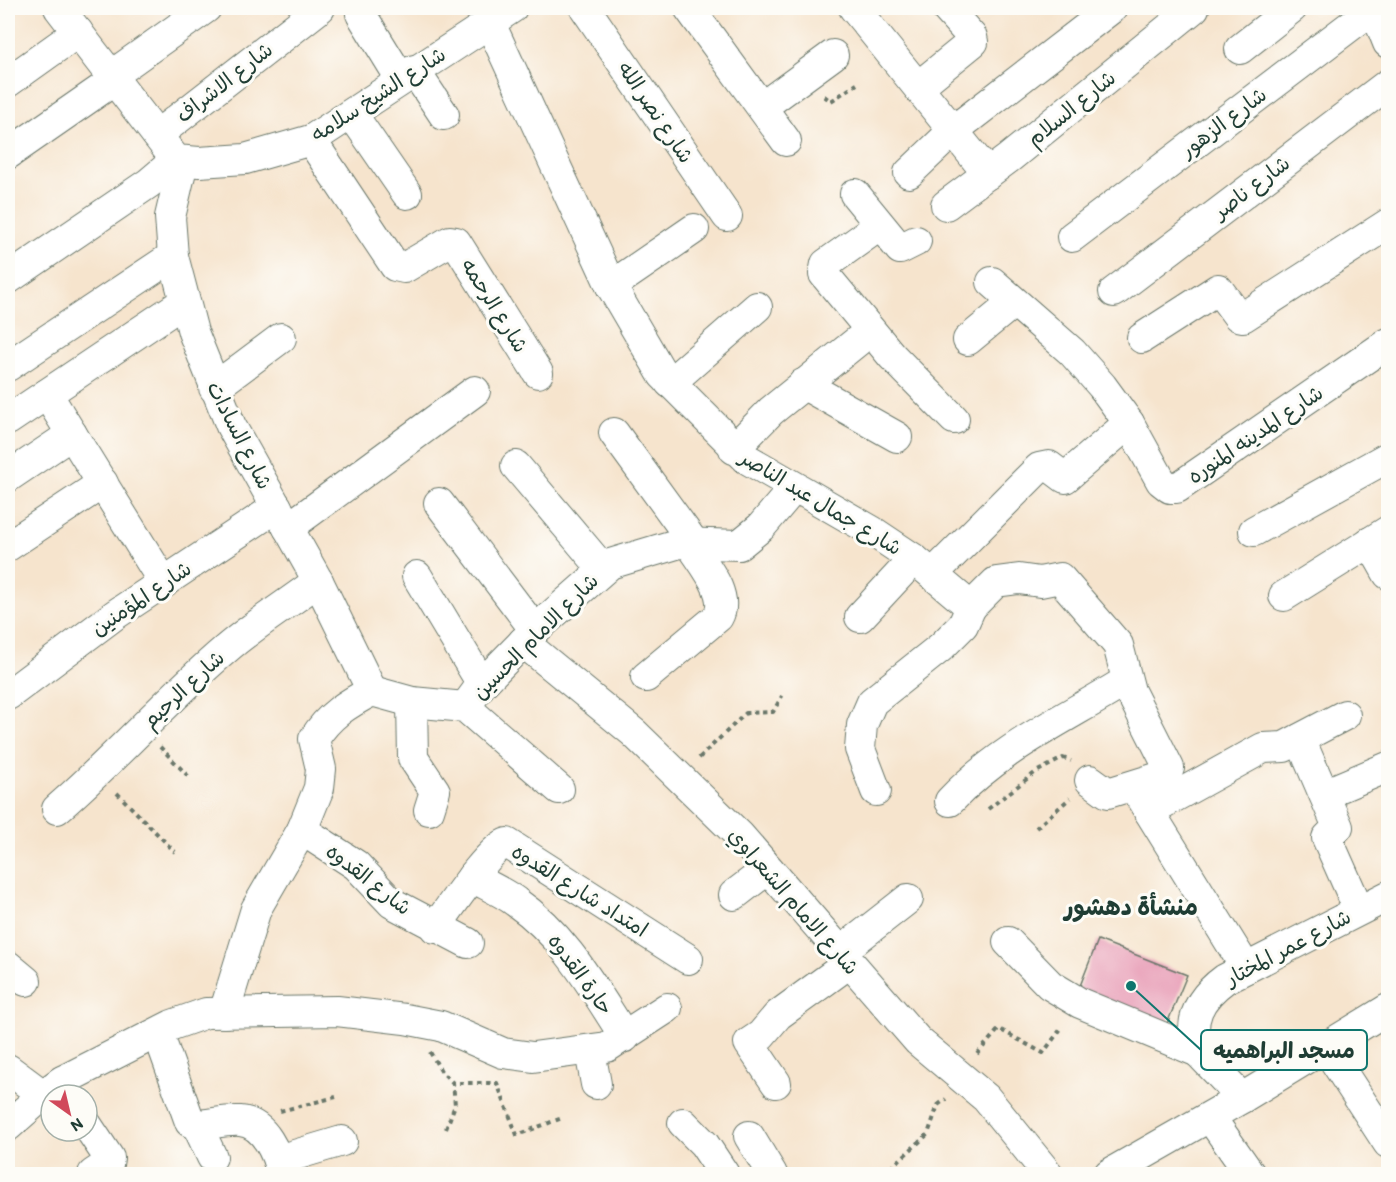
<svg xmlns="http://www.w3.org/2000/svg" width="1396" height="1182" font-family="Itim,'Playpen Sans Arabic',sans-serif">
<rect width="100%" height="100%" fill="#fdfcf7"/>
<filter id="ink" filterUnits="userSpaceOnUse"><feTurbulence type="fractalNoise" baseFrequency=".0167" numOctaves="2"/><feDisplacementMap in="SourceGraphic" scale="12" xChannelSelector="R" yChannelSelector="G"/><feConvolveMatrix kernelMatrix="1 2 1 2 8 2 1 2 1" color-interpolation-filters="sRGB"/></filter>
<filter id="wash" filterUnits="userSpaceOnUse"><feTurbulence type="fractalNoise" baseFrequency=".008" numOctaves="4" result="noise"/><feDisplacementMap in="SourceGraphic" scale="24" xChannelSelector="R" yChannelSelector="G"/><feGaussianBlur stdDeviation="1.35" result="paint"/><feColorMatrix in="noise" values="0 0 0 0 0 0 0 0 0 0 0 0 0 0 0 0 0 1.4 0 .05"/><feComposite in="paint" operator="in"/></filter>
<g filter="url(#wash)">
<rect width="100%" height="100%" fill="#f6e4cd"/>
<g id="blocks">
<!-- building -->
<polygon fill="#e799b4" points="1098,940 1187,975 1164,1031 1076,996"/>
</g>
</g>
<g filter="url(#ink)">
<use href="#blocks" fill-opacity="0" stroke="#6a776a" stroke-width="1.5"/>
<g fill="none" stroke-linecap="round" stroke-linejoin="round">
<!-- minor casing -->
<g stroke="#6a776a" stroke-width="32">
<g id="minor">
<polyline points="59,8 176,160 199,162 245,159 311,140 512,8"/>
<polyline points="585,8 727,216"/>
<polyline points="689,8 786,141"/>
<polyline points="854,8 988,174"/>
<polyline points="361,14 401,79"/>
<polyline points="489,21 611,286 663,375 747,459 872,531 914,559 971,607 996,582 1019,579 1040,582 1060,578 1118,645 1130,691 1169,768 1166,775 1108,793 1090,780"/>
<polyline points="1240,49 1292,8"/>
<polyline points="414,70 444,115"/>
<polyline points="112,75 206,8"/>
<polyline points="8,82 78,32"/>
<polyline points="919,86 973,42 972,37 946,8"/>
<polyline points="762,107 833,55"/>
<polyline points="352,114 407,194"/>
<polyline points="157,135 320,8"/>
<polyline points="311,140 395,266 404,268 450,241 456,242 538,373"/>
<polyline points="8,154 116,79"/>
<polyline points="183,162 170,217 173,256 193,332 231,426 318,581 372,691"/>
<polyline points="909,173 954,130 1112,8"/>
<polyline points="855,194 900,249 916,241"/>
<polyline points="946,205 1009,158 1194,8"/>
<polyline points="879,226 826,264 824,274 892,356 954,419"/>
<polyline points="1072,237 1374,8 1388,43"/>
<polyline points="8,279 149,183 176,160"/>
<polyline points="992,282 1072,352 1102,386 1129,423 1161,481 1170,488 1177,488 1388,343"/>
<polyline points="611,286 694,229"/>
<polyline points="1114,292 1388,84"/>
<polyline points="1142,338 1218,289 1238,316 1243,317 1388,224"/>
<polyline points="968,340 1013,303"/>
<polyline points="8,366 173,256"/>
<polyline points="670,383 757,307"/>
<polyline points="803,384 897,437"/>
<polyline points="214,388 281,338"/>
<polyline points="47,394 164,583"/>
<polyline points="8,420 184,302"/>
<polyline points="614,433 694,543"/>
<polyline points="734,449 771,411 870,331"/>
<polyline points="516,466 603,569"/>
<polyline points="8,477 72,434"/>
<polyline points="439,503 535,630"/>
<polyline points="288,528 475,391"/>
<polyline points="1254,531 1388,457"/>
<polyline points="1370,542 1388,574"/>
<polyline points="8,546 103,483"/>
<polyline points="933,574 1039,468 1049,466 1065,478 1129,423"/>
<polyline points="417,576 482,684"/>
<polyline points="1284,596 1388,531"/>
<polyline points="860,617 914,559"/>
<polyline points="523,642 634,733 740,836 918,1041 986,1098 1048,1174"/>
<path d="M646,677L718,617C731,594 701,562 690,543"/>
<polyline points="8,695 116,614 277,507"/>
<polyline points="412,702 413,758 435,791 429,810"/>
<polyline points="465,707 482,684 535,630 610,564 680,543 739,545 761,527 794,488"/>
<polyline points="1300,739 1338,827 1327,838 1359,910"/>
<polyline points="876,791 860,749 862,725 872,702 941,647 963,625 971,607"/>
<polyline points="1324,794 1388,767"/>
<polyline points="1139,795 1246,968"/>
<path d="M950,801C1000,748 1065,719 1126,681"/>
<path d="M57,809C116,758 167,699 226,649C255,624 288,604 318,581"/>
<polyline points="1149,811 1263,748 1284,747 1345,715"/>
<polyline points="302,830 356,865 392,903 468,943"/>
<path d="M472,877C486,885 503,892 516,902C565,936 593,988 625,1037"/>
<polyline points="734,895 768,869"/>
<path d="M435,928C447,912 490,847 507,843L688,959"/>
<polyline points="1008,942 1050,985 1080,1003 1198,1052"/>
<polyline points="839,953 908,899"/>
<polyline points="8,966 26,981"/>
<path d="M224,1013L256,909L302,830L319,788L321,769L314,739C329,715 347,704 372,691L412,702L465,707L559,789"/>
<path d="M158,1033L190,1122L197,1125C211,1124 227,1120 240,1121C265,1123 277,1154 282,1174"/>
<polyline points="1325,1046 1388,1143"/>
<polyline points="590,1051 596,1084"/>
<polyline points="8,1069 43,1095 62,1081"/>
<polyline points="776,1083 749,1043 761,1035 778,1015 848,964"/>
<polyline points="65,1095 62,1081 172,1025 206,1013 337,1011 405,1019 441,1026 503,1053 533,1057 607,1047 667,1008"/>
<path d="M1242,1098L1198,1052C1187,1020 1199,998 1225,979L1388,896"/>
<polyline points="1210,1117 1250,1174"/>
<polyline points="683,1123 704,1144 724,1174"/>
<polyline points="87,1125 109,1158 108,1164 93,1174"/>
<polyline points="197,1125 212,1157"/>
<polyline points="8,1126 43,1095"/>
<polyline points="749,1136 772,1174"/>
<polyline points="278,1160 342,1141"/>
<polyline points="1109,1174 1242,1098 1388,1009"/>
</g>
</g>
<!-- path -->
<g stroke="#6a776a" stroke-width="4" stroke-dasharray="4.5 4.5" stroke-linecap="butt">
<polyline points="824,96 831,101 857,84"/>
<polyline points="160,747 191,779"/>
<polyline points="699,758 746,713 773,712 782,696"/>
<polyline points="117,793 175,852"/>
<polyline points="988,809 1036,772 1063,758 1071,761"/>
<polyline points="1036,828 1070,798"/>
<polyline points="430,1052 441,1071 453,1083 497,1083 517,1135 562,1118"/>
<polyline points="977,1054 999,1029 1043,1053 1063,1026"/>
<polyline points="280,1111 336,1097"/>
<polyline points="446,1129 455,1105 453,1083"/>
<polyline points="884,1174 928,1134 938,1105 946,1099"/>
</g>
<!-- minor -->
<use href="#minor" stroke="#fff" stroke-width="30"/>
</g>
</g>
<g text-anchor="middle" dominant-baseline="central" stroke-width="6" stroke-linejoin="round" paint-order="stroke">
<!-- street labels -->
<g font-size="21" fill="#1f3d34" stroke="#fdfcf7">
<text transform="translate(224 82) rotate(-38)">شارع الاشراف</text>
<text transform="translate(378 94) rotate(-33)">شارع الشيخ سلامه</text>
<text transform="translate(1071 108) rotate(-39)">شارع السلام</text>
<text transform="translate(656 112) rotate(56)">شارع نصر الله</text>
<text transform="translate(1223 122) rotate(-37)">شارع الزهور</text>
<text transform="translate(1251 187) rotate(-37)">شارع ناصر</text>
<text transform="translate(495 305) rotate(58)">شارع الرحمه</text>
<text transform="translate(1255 434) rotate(-34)">شارع المدينه المنوره</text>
<text transform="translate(240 435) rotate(63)">شارع السادات</text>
<text transform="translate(821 502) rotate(31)">شارع جمال عبد الناصر</text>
<text transform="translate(141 598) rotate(-34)">شارع المؤمنين</text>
<text transform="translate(535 636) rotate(-45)">شارع الامام الحسين</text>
<text transform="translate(183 689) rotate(-43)">شارع الرحيم</text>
<text transform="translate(369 879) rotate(38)">شارع القدوه</text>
<text transform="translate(580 890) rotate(32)">امتداد شارع القدوه</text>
<text transform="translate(794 901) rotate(49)">شارع الامام الشعراوي</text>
<text transform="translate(1288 947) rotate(-28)">شارع عمر المختار</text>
<text transform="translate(581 974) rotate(54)">حارة القدوه</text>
</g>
<!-- quarter labels -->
<g font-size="24" font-weight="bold" fill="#1f3d34" stroke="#fdfcf7">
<text x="1131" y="906">منشأة دهشور</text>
</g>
</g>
<!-- callouts -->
<path fill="none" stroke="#0f766e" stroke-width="2" d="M1131 986L1201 1050"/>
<circle fill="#0f766e" stroke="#fdfcf7" stroke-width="2" cx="1131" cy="986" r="6"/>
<rect fill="#fdfcf7" stroke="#0f766e" stroke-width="2" x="1201" y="1030" width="166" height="40" rx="6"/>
<g font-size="22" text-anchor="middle" font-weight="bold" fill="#1f3d34">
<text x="1284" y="1058">مسجد البراهميه</text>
</g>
<!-- margin -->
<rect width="1396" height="1182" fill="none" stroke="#fdfcf7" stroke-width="30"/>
<!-- north arrow -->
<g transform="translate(69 1113) rotate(146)"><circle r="28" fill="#fdfcf7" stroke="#a4b0a9" stroke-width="1.5"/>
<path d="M0-4.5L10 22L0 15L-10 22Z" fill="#d1495b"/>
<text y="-9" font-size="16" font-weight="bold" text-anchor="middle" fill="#1f3d34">N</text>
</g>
</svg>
